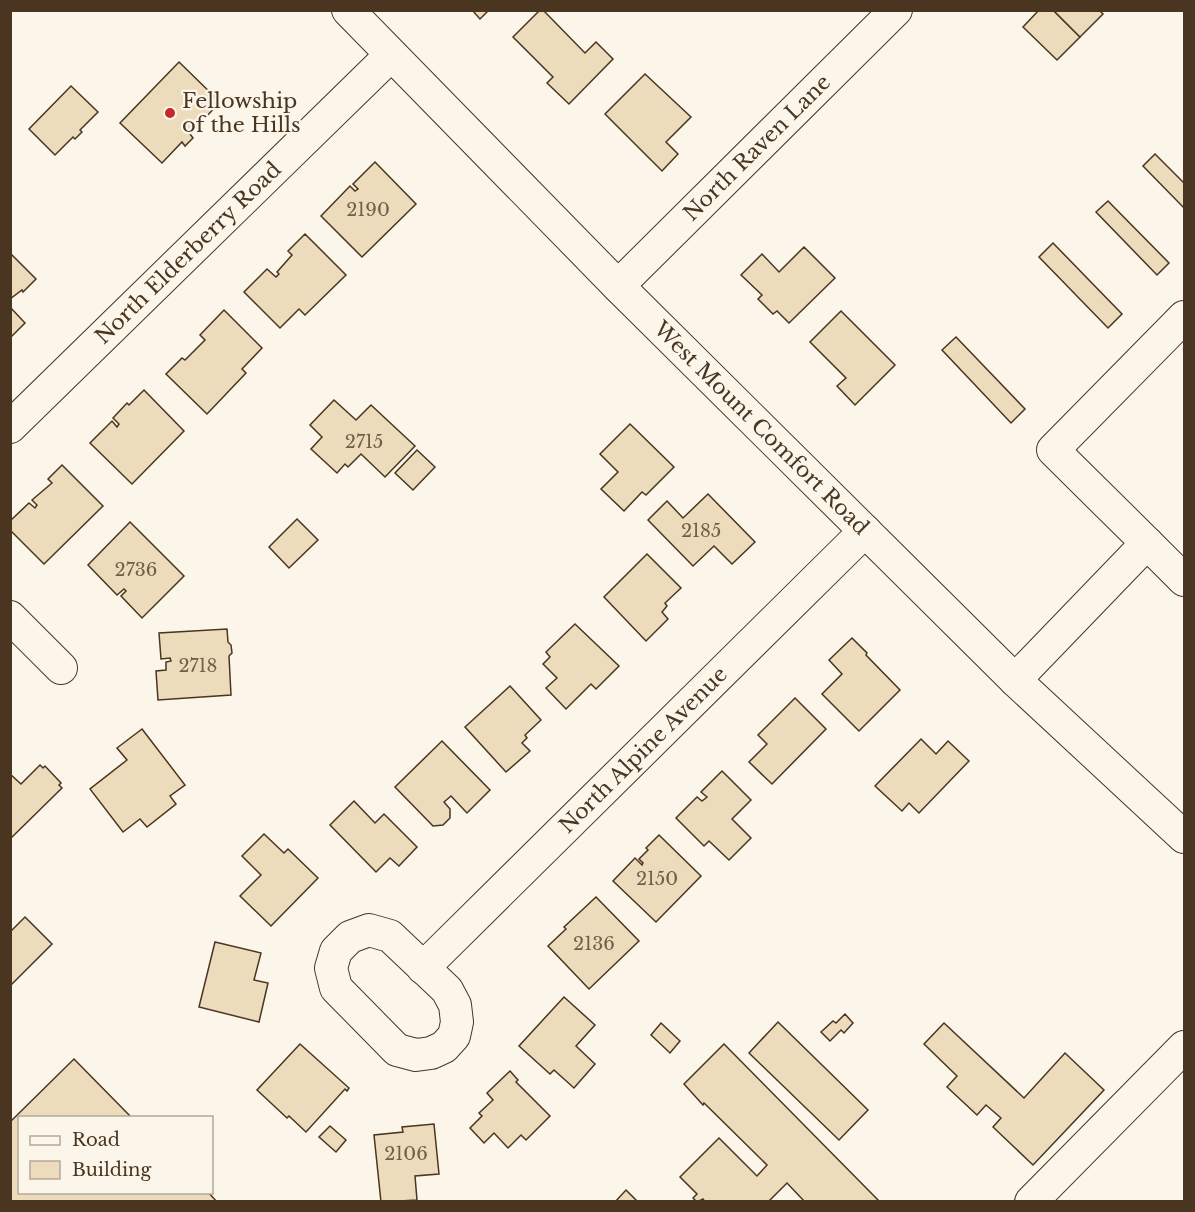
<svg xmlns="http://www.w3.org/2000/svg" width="1195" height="1212" font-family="'Libre Baskerville',serif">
<rect width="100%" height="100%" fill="#fbf6e9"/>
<!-- building -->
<g fill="#ecdcbc" stroke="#4a3520" stroke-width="1.5">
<polygon points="472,10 489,10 480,19"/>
<polygon points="540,10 543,10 585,53 596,42 613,59 569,104 547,83 553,77 513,37"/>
<polygon points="1039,10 1053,10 1080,37 1057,60 1023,27"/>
<polygon points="1053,10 1099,10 1103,14 1080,37"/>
<polygon points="179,62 220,102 190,134 193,138 185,146 182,142 162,163 120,123"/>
<polygon points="645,74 691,117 666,142 678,154 662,171 605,114"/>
<polygon points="71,86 98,112 80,130 82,132 75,139 73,137 55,155 29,129"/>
<polygon points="1155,154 1184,183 1184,208 1143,166"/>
<polygon points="375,162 416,204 362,257 321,216 350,186 355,191 358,189 353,184"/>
<polygon points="1108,201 1169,263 1157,275 1096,212"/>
<polygon points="305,234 346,275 305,315 299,309 280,328 244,292 267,269 276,277 279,274 277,272 292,255 288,251"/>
<polygon points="1053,243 1122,314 1108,328 1039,257"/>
<polygon points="804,247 835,278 789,323 777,311 773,314 758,299 762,295 741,275 762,254 779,272"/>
<polygon points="10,253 36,279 23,292 22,290 10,299"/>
<polygon points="10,307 25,323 10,338"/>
<polygon points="224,310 262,348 242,369 246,373 207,414 166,374 182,358 185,360 205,340 200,335"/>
<polygon points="841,311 895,365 855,405 837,386 846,378 810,342"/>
<polygon points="956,337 1025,409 1011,423 942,350"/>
<polygon points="144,390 184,431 132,484 90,443 112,421 117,427 119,424 113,418 127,403 129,405"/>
<polygon points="334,400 356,420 371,405 415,446 385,477 361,454 348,467 345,464 337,473 311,449 322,437 310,425"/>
<polygon points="630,424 674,467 646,495 642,492 624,511 601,489 618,472 600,454"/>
<polygon points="417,450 435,467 413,490 395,473"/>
<polygon points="62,465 103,506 44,564 10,530 10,521 29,503 35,508 37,505 32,500 52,483 48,479"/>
<polygon points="708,494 755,542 732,564 714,546 693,566 648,520 667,501 683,518"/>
<polygon points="297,519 318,540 289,568 269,547"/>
<polygon points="130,522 184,576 142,618 121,596 126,591 124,589 117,595 88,565"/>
<polygon points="647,554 681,588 665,603 667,606 662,612 668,619 646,641 604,597"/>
<polygon points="575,624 619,666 596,689 591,684 566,709 546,688 557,678 543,664 550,657 546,652"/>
<polygon points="227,629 228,642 231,645 232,653 229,656 231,695 158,700 156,671 166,670 166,662 171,661 170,658 161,659 159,633"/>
<polygon points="852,638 867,653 866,655 900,690 859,731 822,694 842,674 829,660"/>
<polygon points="510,686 541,720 525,735 527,738 522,743 530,751 506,772 465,727"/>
<polygon points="795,698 826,729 772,784 749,762 767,744 758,735"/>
<polygon points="142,729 185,785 170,796 176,804 147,827 140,819 123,832 90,789 127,760 117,748"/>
<polygon points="921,739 936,754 948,741 969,761 919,813 909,803 902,811 875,786"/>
<polygon points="442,741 490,790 467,813 451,796 444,802 450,809 450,818 443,825 433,826 395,787"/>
<polygon points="40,765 43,768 45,766 61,783 59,785 62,788 10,839 10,774 21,784"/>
<polygon points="722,771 751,800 732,819 751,838 729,860 709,841 704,846 676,818 697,797 702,801 707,797 701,792"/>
<polygon points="354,801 375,823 384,814 417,847 399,866 390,858 376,872 330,825"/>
<polygon points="264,834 284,853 288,849 318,878 271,926 240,896 261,875 242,856"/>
<polygon points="659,835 701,876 656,922 613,881 635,858 642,865 643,863 639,859 648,850 646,848"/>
<polygon points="596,897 639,941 589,989 548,946 566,929 564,927"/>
<polygon points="25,917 52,944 10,986 10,932"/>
<polygon points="215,942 261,953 254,980 268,983 259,1022 199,1007"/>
<polygon points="564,997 595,1025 576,1046 595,1064 574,1088 554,1070 550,1074 519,1046"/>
<polygon points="845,1014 853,1023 844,1033 841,1030 830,1041 821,1032 833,1021 836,1023"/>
<polygon points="778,1022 868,1110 839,1140 749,1053"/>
<polygon points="661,1023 680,1041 670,1053 651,1035"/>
<polygon points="944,1023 1024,1098 1065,1053 1104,1090 1033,1165 993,1127 1001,1118 986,1105 977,1115 947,1087 957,1076 924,1044"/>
<polygon points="300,1044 349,1088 347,1091 345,1089 306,1132 289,1116 287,1118 257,1090"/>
<polygon points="724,1044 880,1202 805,1202 787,1183 768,1202 705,1202 703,1199 697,1202 693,1198 697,1194 680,1177 719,1138 757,1176 767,1165 704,1103 703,1105 684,1084"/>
<polygon points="74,1059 132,1118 20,1118 20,1192 208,1192 217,1202 10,1202 10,1122"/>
<polygon points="510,1071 518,1080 516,1082 550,1116 526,1140 521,1135 508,1148 494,1133 484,1143 470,1128 482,1116 479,1113 493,1100 487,1093"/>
<polygon points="434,1124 439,1174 415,1176 417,1200 381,1202 374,1135 403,1132 402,1127"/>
<polygon points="330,1126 346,1140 336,1152 319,1137"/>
<polygon points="626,1190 638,1202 615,1202"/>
</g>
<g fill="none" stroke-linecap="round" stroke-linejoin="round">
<!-- minor casing -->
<g stroke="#4a3520" stroke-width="34">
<g id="minor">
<path id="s1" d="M348,10L618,286L1015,680L1184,837"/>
<path id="s2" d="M618,286L896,10"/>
<path id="s3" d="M10,427L391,55"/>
<polyline points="1147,543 1053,450 1184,317"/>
<polyline points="10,617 61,668"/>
<polyline points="1015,680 1147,543 1184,580"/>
<polygon points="369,930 390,936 447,990 455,1005 457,1022 454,1036 444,1047 431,1053 416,1055 397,1050 336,988 331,968 336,951 350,937"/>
<path id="s4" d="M423,968L865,531"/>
<polyline points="1031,1202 1184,1047"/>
</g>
</g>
<!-- minor -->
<use href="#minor" stroke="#fbf6e9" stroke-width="32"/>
</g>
<!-- markers -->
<circle fill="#c62828" stroke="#fbf6e9" stroke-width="2" cx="170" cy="113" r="6"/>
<g text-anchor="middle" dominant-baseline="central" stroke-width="4.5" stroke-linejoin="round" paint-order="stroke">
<!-- number labels -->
<g font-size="18" fill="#725f47">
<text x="368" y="210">2190</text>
<text x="364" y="442">2715</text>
<text x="701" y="531">2185</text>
<text x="136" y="570">2736</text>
<text x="198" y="666">2718</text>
<text x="657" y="879">2150</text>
<text x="594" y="944">2136</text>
<text x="406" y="1154">2106</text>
</g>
<!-- poi labels -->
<g font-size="21" fill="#4a3520" stroke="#fbf6e9" text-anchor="start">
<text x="182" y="101">Fellowship<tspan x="182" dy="24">of the Hills</tspan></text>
</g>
<!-- street labels -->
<g font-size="21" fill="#4a3520" stroke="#fbf6e9">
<text stroke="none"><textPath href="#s2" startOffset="196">North Raven Lane</textPath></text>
<text stroke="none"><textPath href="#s3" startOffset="249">North Elderberry Road</textPath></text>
<text stroke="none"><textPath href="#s1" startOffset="588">West Mount Comfort Road</textPath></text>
<text stroke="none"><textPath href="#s4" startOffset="310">North Alpine Avenue</textPath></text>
</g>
</g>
<!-- border -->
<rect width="1195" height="1212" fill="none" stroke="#4a3520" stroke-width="24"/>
<!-- legend -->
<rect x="18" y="1116" width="195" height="78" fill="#fbf6e9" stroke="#b4a999" stroke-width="1.5"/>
<rect x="30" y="1136" width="30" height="9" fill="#fbf6e9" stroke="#b4a999" stroke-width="1.5"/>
<text x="72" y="1146" font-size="18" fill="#4a3520">Road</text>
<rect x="30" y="1161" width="30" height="18" fill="#ecdcbc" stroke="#b4a999" stroke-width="1.5"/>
<text x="72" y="1176" font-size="18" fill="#4a3520">Building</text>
</svg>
